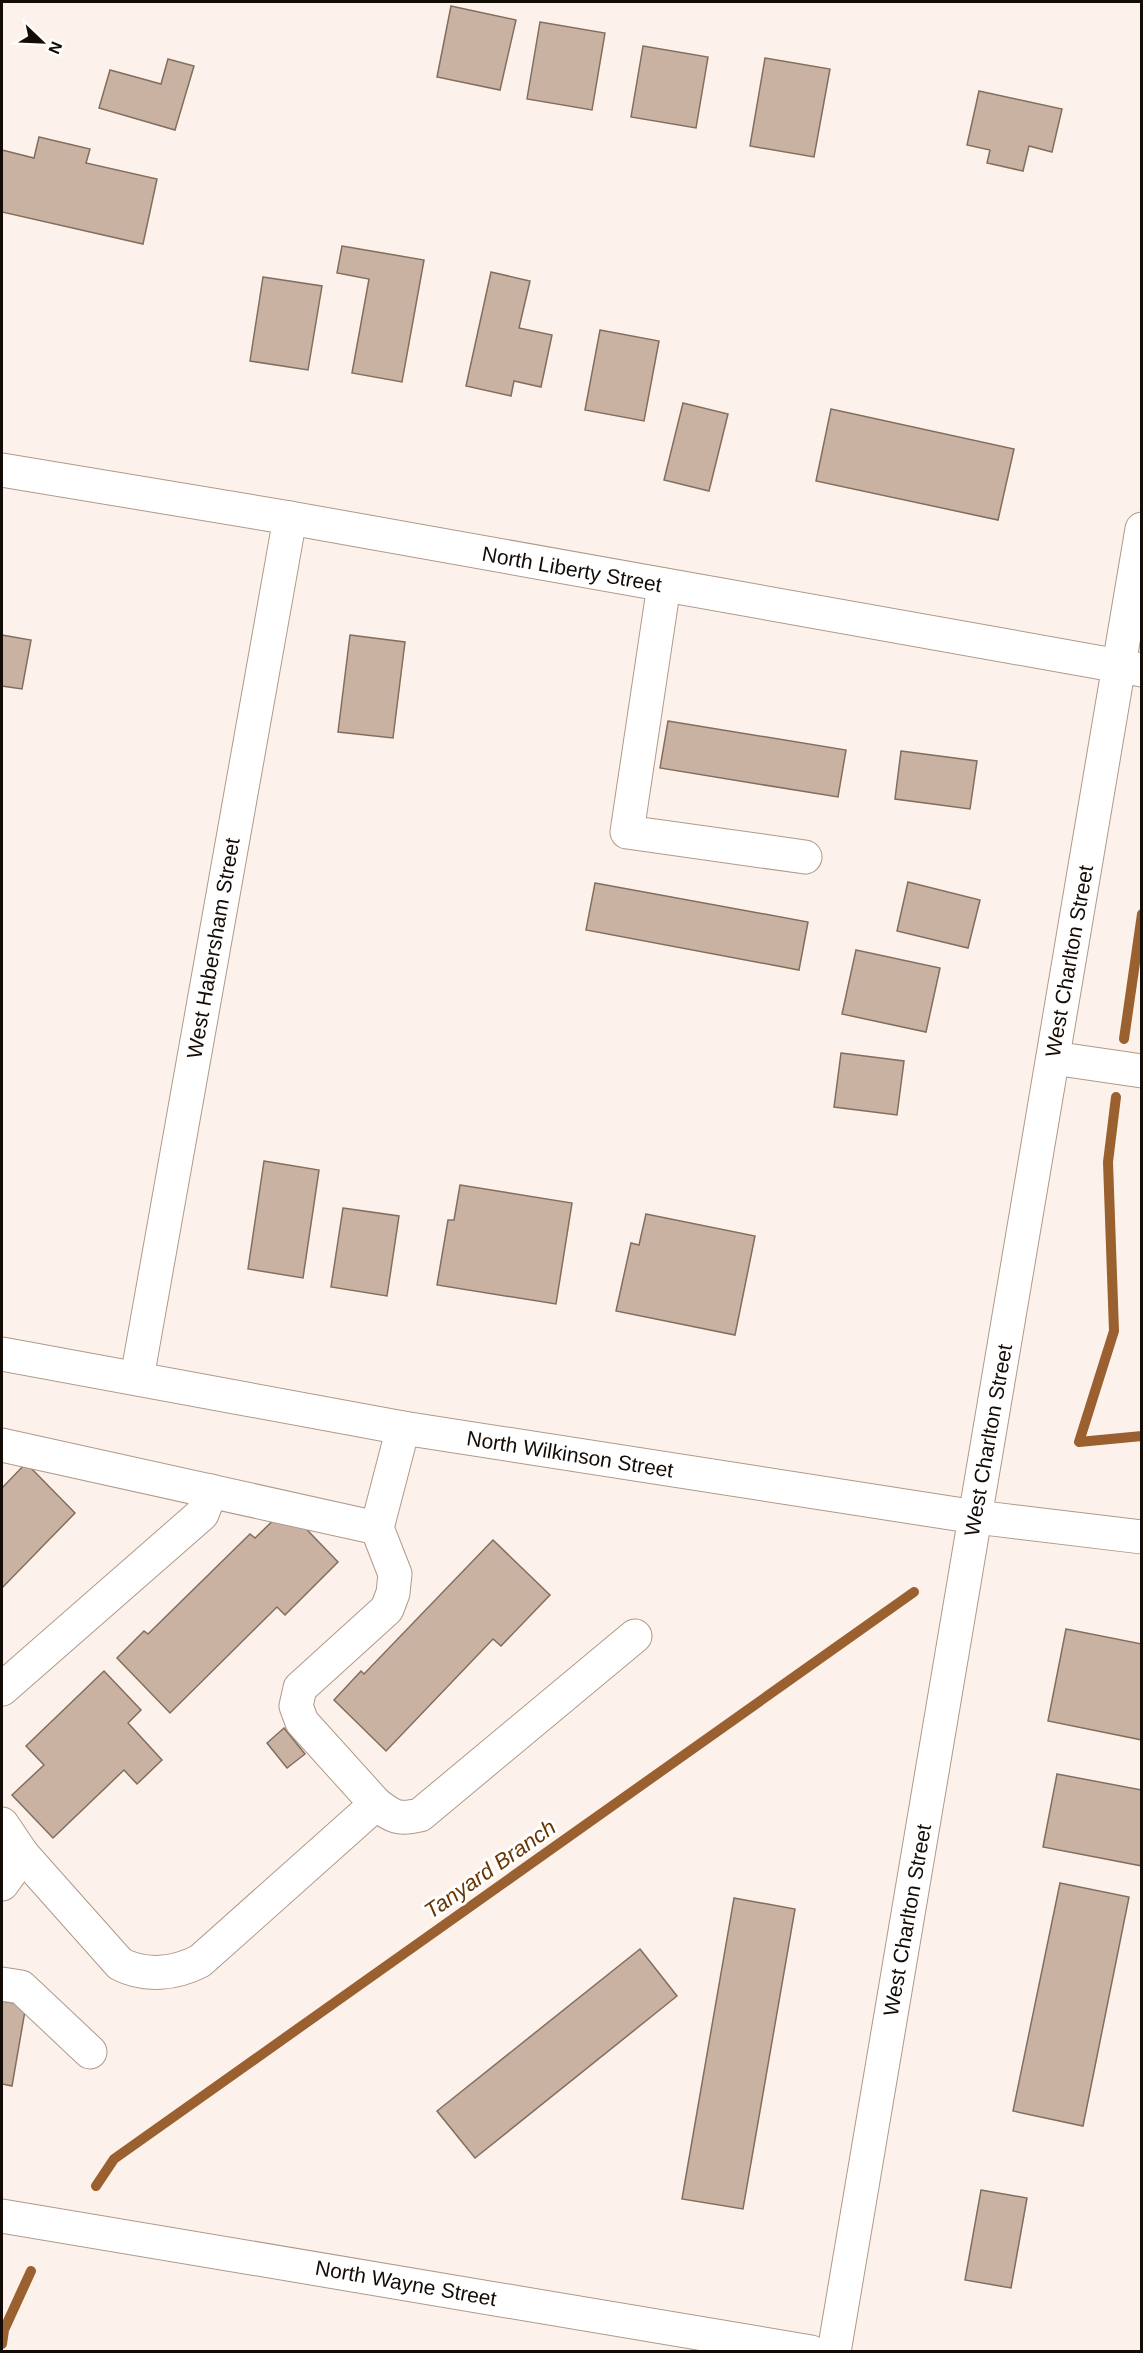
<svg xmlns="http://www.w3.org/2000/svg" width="1143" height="2353" font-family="Helvetica,sans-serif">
<rect width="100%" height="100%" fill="#fcf2eb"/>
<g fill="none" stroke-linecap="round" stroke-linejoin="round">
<!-- stream -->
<g stroke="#9b6030" stroke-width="10">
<polyline points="1124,1039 1142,914"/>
<polyline points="1116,1097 1108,1162 1114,1331 1079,1442 1142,1436"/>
<polyline points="96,2186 114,2159 914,1592"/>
<polyline points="2,2344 4,2330 31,2271"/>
</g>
</g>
<!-- building -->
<g fill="#c9b2a1" stroke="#836e5e" stroke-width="1.5">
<polygon points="451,6 516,20 500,90 437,77"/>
<polygon points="540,22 605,33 592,110 527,99"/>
<polygon points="643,46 708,57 696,128 631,117"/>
<polygon points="765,58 830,69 814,157 750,146"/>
<polygon points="168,59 194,66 175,130 99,108 110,70 161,84"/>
<polygon points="979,91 1062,109 1052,152 1029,146 1023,171 987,163 990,150 967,145"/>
<polygon points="39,137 90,149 86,163 157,179 143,244 2,212 2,150 34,158"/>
<polygon points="342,246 424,260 402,382 352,373 369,279 337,273"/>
<polygon points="491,272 530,281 519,328 552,335 541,387 514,381 511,396 466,386"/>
<polygon points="263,277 322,286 308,370 250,361"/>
<polygon points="600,330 659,341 644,421 585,410"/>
<polygon points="683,403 728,414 709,491 664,480"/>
<polygon points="831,409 1014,449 998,520 816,481"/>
<polygon points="2,635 31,640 22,689 2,686"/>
<polygon points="350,635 405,642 393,738 338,732"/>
<polygon points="668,721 846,750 838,797 660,768"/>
<polygon points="901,751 977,761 970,809 895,799"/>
<polygon points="908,882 980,900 968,948 897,931"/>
<polygon points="595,883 808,922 799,970 586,930"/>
<polygon points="856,950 940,968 926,1032 842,1014"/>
<polygon points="841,1053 904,1061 897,1115 834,1107"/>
<polygon points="264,1161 319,1170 303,1278 248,1269"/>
<polygon points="460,1185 572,1203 556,1304 437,1285 448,1220 454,1220"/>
<polygon points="343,1208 399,1216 387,1296 331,1287"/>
<polygon points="646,1214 755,1236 735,1335 616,1311 631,1243 639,1245"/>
<polygon points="26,1463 75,1513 2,1588 2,1488"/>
<polygon points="286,1508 338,1562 285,1615 277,1607 170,1713 117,1658 144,1631 148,1634 250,1534 255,1538"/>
<polygon points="493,1540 550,1595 501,1646 493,1639 386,1751 334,1700 361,1671 364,1674"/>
<polygon points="1066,1629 1142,1644 1142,1740 1048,1721"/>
<polygon points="104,1671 141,1710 128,1723 162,1760 137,1784 124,1770 53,1838 12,1795 44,1765 26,1746"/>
<polygon points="284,1728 305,1754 287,1768 267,1743"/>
<polygon points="1057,1774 1142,1790 1142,1866 1043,1847"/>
<polygon points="1060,1883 1129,1897 1083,2126 1013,2111"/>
<polygon points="734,1898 795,1909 743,2209 682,2199"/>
<polygon points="640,1949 677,1996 475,2158 437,2111"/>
<polygon points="2,2001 26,2005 12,2086 2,2084"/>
<polygon points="981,2190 1027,2198 1011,2288 965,2280"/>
</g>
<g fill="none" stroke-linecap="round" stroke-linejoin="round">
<!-- minor casing -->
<g stroke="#b09989" stroke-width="35">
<g id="minor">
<polyline points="2,470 290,518 1142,670"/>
<polyline points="664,585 627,832 805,857"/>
<polyline points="1053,1058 1142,1071"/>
<polyline points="2,1354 403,1428 976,1517 1142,1537"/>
<polyline points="137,1378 290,518"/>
<polyline points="2,1445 377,1528 403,1428"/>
<polyline points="2,1689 202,1514 211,1491"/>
<path d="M376,1804C393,1817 398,1820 420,1815L635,1636"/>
<polyline points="2,1824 23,1855 2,1884"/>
<path d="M23,1855L120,1964C145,1977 175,1974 200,1961L376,1804L302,1722L296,1706L300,1688L387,1609L393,1593L395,1574L377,1528"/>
<polyline points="2,1984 21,1987 90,2052"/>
<polyline points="2,2216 811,2352"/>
<polyline points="834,2352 1142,529"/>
</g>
</g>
<!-- minor -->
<use href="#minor" stroke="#fff" stroke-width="33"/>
</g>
<g text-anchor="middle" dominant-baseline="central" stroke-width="6" stroke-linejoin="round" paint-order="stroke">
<!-- street labels -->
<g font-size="21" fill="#130b06" stroke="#fff">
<text transform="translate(572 569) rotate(10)">North Liberty Street</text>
<text transform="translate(213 948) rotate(-80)">West Habersham Street</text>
<text transform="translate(1069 961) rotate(-80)">West Charlton Street</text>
<text transform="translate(988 1440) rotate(-80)">West Charlton Street</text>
<text transform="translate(570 1454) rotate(9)">North Wilkinson Street</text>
<text transform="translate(907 1920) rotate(-80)">West Charlton Street</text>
<text transform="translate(406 2283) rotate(10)">North Wayne Street</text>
</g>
<!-- water labels -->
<g font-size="22" font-style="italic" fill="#693500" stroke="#fff">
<text transform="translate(490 1869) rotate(-35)">Tanyard Branch</text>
</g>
</g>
<!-- border -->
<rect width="1143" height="2353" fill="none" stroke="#130b06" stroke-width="6"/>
<!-- north arrow -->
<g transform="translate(42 42) rotate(113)" stroke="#ffffff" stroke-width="4.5" paint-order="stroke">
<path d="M0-4.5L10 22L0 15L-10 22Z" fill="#130b06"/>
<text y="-9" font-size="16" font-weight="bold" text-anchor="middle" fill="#130b06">N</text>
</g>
</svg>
